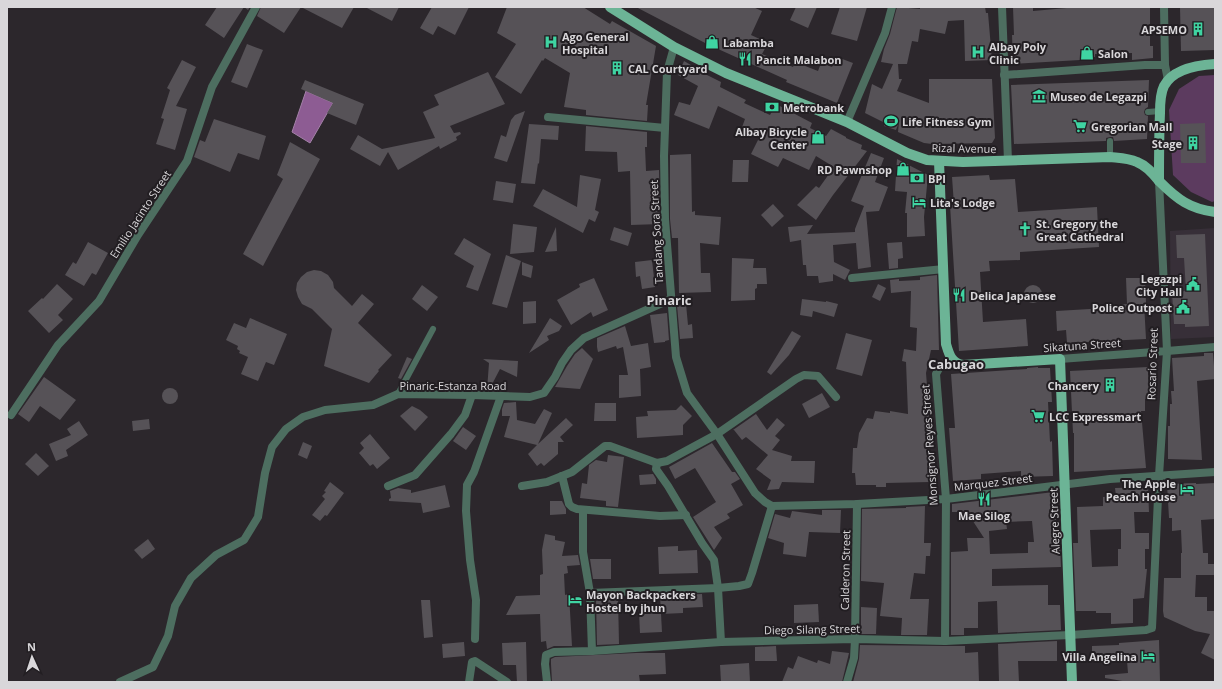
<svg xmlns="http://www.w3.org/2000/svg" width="1222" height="689" font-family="'Open Sans',sans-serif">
<rect width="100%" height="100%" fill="#2c272c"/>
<!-- built -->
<polygon fill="#372f38" points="1215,228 1215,337 1171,339 1170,231"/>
<!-- green -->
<polygon fill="#5c3b5f" points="1215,75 1215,201 1212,202 1191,192 1173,175 1169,110 1179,89 1199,76"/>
<!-- water -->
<polygon fill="#8d5c93" stroke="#a481a8" points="306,91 333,103 310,143 292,132"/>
<!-- building -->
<g fill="#565257" fill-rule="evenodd">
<polygon points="217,7 250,7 248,10 244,7 224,38 205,25"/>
<polygon points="261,7 301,7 284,33 257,16"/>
<polygon points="301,7 354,7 342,28"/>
<polygon points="365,7 399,7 392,21"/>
<polygon points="432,7 469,7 455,35 438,26 433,35 420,28"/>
<polygon points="507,7 583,7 610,24 612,21 656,46 646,105 648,105 647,121 586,115 586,110 564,107 570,73 545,58 543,61 542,60 521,94 495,77 516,44 497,33"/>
<polygon points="636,7 753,7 762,11 751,35 768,43 762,54 793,67 795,62 818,71 821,63 832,67 837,57 853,63 837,103 786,82 787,80 707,44"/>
<polygon points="796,7 817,7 808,28 790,20"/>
<polygon points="840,7 867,7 857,41 831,34"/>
<polygon points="897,7 920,9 920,7 985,7 986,13 988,13 992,60 965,61 964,20 948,21 945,34 920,29 918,42 912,41 907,64 898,64 899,79 902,79 897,91 929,103 929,79 992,79 995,138 992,143 932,144 924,143 898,132 899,122 896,130 884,126 885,123 865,113 872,84 882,89 893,64 881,62 884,49 890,34"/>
<polygon points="1013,7 1033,7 1033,11 1078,7 1150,7 1150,46 1153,46 1153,58 1132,60 1132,53 1095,54 1095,57 1080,58 1080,60 1013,64 1012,35 1014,35"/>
<polygon points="1180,7 1215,7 1215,50 1181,51"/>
<polygon points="247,44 263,50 247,88 231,82"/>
<polygon points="182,60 196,67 176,106 187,109 175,150 156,144 164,119 161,118 170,90 167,88"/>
<polygon points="684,61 701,71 701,72 721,82 720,87 746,100 744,103 770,115 776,104 812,123 810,128 826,136 831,129 846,137 846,138 862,145 861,149 867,151 833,195 816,220 797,205 816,186 819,188 834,167 816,156 809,170 783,158 778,167 751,154 759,138 741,130 745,119 718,106 709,129 674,115 679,102 690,105 698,86 678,75"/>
<polygon points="488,72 505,104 450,126 454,133 460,132 461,134 456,137 457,140 440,149 439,146 398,170 388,152 380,166 350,149 358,135 382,149 435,138 423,112 439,105 434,95"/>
<polygon points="305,80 364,104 356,125 327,113 333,103 301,89"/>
<polygon points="1149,80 1148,107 1145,109 1144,112 1145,115 1148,116 1147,139 1114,141 1113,137 1110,137 1106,138 1106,141 1014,144 1011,85"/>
<polygon points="525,111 507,162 494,158 501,135 506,137 511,120 515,115"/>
<polygon points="214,119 266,136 259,160 238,153 230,172 194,157 200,140 205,142"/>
<polygon points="1205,123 1206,163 1181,163 1180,124"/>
<polygon points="529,124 559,126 558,140 541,139 539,164 538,163 535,184 521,183"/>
<polygon points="586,126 647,132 647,147 645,147 646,171 659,170 660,224 631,225 630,171 618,172 617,152 585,151"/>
<polygon points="290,142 320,159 263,266 243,254 283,179 277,175"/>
<polygon points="871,153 884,158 875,182 888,187 879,211 866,212 871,267 858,269 856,243 833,245 834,262 850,270 845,280 833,274 833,281 819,283 818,276 807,276 806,265 803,265 801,240 790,242 788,227 813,225 807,234 855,232 855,229 864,206 851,201"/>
<polygon points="691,154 692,212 695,211 695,215 721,217 719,245 700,243 701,273 710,273 711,292 679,293 678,238 672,238 670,219 670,155"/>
<polygon points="897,159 928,175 924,217 925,236 907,237 907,213 905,213 907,192 895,191"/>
<polygon points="733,160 749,160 748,182 732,182"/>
<polygon points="580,175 601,179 595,210 599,212 595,222 589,219 583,233 533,206 543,189 577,207"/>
<polygon points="989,175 990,180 1015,179 1018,212 1097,207 1099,247 1020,252 1020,260 989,261 990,271 980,272 983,322 1026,319 1028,346 959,351 950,205 954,205 952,177"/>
<polygon points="496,181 516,184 513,203 493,200"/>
<polygon points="773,204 784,216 772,227 761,215"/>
<polygon points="513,224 537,227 534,252 510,254"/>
<polygon points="556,227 557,251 545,252"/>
<polygon points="614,227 632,233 628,246 610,240"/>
<polygon points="1205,234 1209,326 1185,327 1185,324 1174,324 1172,292 1186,291 1184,258 1177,258 1176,235"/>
<polygon points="464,238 491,254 478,291 466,287 474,266 454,254"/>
<polygon points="88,242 108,253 96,275 92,273 84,286 65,275 73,262 76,264"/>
<polygon points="902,242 903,258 898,259 898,268 889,269 887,243"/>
<polygon points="506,255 521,261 507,308 492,304"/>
<polygon points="732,258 754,259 753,268 766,268 767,284 757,284 757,288 755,289 755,300 731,301"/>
<polygon points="652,260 655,287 642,289 640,276 636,277 635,262"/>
<polygon points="522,262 533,266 531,278 522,275"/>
<polygon points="314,270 321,271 328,275 333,282 334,288 352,306 362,294 374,304 358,323 392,355 378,370 379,371 369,383 324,366 332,329 312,309 302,304 298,297 296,290 297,283 301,277 307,272"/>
<polygon points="937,275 939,350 931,350 926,373 929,411 930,482 886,483 886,487 876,487 876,485 856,485 855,473 852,473 853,448 857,448 859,433 867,418 873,419 875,411 890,413 890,411 908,414 906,362 902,361 904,349 916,351 917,328 910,327 911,291 891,293 890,280 899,279 899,281 920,280 920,277"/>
<polygon points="594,278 608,310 593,317 591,312 571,325 557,300 580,287 579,284"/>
<polygon points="1126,278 1145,278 1146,303 1144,303 1146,339 1067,343 1066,330 1057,331 1056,311 1107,308 1106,306 1127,304"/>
<polygon points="57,284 73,299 58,315 63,320 49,333 28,311 42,298 43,299"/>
<polygon points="878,284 886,288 880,301 872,297"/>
<polygon points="422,285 438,297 427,311 412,299"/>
<circle cx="1033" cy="294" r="9"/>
<polygon points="802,299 826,302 826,301 838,304 834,317 813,311 812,317 800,315"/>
<polygon points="536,301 536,323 523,324 523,302"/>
<polygon points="686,304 688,325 692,324 693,338 680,339 677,305"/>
<polygon points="667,313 669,340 665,341 665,342 654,343 650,315"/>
<polygon points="250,318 287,334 274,365 266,362 258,381 241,374 248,357 239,353 240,351 237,349 238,346 226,340 234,323 246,328"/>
<polygon points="550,318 562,326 559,331 547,336 549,340 529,353"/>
<polygon points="625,326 631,346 648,343 651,367 640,369 641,396 619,398 619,375 628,375 623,347 617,349 616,346 598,352 597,347 597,338"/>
<polygon points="792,331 801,336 789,355 771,375 767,372"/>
<polygon points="846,333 872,340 862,376 836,369"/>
<polygon points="582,348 593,359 580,389 555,387 567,366 575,354"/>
<polygon points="1204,353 1213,353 1215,379 1197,381 1202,460 1168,459 1168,426 1170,426 1170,404 1172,404 1171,391 1174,391 1172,358 1204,356"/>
<polygon points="407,357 412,359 401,379 398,378"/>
<polygon points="483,359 518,361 517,377 500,369 489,390 487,390 489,363"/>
<polygon points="1038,367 1038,368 1050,368 1052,402 1048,402 1050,442 1052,441 1053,476 1021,477 1021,471 981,474 981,479 953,481 949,428 955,428 951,374 1027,369 1027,368"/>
<polygon points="1148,367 1149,399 1145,399 1145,411 1141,411 1146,468 1074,472 1074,433 1073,433 1070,371"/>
<polygon points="44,377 76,400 60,420 40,406 29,422 18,414"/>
<circle cx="170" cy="396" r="8"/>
<polygon points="822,393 830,407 809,418 802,404"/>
<polygon points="516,402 517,420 535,424 544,409 552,413 538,444 566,418 573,425 560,437 564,442 558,442 558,454 544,466 541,463 537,466 528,454 537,445 504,437 510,416 502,416 502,409 504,403"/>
<polygon points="595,403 616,403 616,421 594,421"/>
<polygon points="681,405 692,416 683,425 683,435 637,438 636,417 648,416 647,411 676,410"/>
<polygon points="412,406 420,410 428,417 415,431 400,416"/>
<polygon points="756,414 767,430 777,418 785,425 775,436 780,440 772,450 792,456 791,461 815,461 814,483 782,482 779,489 767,490 771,480 756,469 768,455 746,437 742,440 734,430 733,430"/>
<polygon points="149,419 150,429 133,431 132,421"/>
<polygon points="79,421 88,435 66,450 68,456 56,461 49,444 71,435 67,429"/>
<polygon points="463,427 476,436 466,450 453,441"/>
<polygon points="370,434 390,458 377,469 373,464 370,466 359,453 364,448 360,443"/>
<polygon points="303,442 312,446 307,459 298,455"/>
<polygon points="712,443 732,472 735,472 740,479 731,484 743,505 727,514 730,518 714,527 722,538 714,550 693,517 716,502 695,468 675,479 669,467"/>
<polygon points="36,453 49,466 38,476 25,464"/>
<polygon points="608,455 624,457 618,507 606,506 606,501 580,498 582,483 587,484 589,465 596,460 607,462"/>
<polygon points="653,474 656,479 656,484 640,485 639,475"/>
<polygon points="330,482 344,493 327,516 325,515 320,521 312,515 325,499 322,496 326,492 324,491"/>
<polygon points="1196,483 1196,484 1215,483 1215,519 1201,520 1203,553 1208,553 1208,564 1215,564 1215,575 1196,575 1195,597 1207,597 1207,611 1215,611 1215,660 1201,653 1210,634 1195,631 1164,617 1163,611 1164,578 1181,578 1181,553 1182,553 1181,530 1172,531 1172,518 1169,518 1167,484"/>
<polygon points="445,485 450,507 423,513 421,503 389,501 389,499 391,498 390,491 398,488 411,490 411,493"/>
<path d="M1148,487L1149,512H1134L1135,533H1149V549H1145V569H1147L1144,598L1133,599V623L1111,624V613H1096V611H1076L1073,543H1078L1077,507L1103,506V497L1116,496L1115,488ZM1121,529V549H1118V566L1092,567L1090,530Z"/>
<path d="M1054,492L1058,541L1059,544H1060L1061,567L992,569V586L1048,585V605H1060L1061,630L998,633L997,601L978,602V628H964V635H951V552L968,551L967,538H984L967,512H952V504ZM1032,521L1034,542H1028V553L990,554L989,531L1007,529L1006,522Z"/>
<polygon points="550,501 562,501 566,509 566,514 550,515"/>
<polygon points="925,506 924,543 931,543 930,556 926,556 925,574 914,573 910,599 929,599 927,635 901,635 902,618 880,616 884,583 861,581 862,509 906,508 906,507"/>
<polygon points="822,510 841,510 840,533 809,532 806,557 783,554 784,543 768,538 775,514 790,518 792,511 822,515"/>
<polygon points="545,534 555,536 555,540 565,542 562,556 578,555 580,565 567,566 568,573 564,574 565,595 569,594 572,646 554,646 547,649 546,641 541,642 540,614 506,615 516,596 540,595 540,575 543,574 542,550"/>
<polygon points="148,539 155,549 142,559 134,550"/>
<polygon points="678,546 678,551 697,550 698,573 659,574 658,547"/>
<polygon points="590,559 611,559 611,579 593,579"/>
<polygon points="702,594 703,607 683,608 683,613 661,614 660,596"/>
<polygon points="618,597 619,644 597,645 596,598"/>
<polygon points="421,600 430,600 433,637 424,638"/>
<polygon points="818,604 819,622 794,623 794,605"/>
<polygon points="861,607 877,608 876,634 861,634"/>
<polygon points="639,612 661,614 662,632 640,633"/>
<polygon points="1159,640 1160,682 1128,682 1105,678 1105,675 1128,673 1127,661 1092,661 1092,646 1119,645 1119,643"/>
<polygon points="1057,641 1057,661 1018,661 1019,682 999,682 998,644"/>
<polygon points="464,642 465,656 443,658 442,644"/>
<polygon points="526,642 527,682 517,682 516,665 503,665 502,643"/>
<polygon points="860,645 945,646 965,646 965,653 978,652 979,682 853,682 859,659"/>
<polygon points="776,646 777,661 755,661 755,647"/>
<polygon points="832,651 849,653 842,682 782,682 788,667 793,669 798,656 817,663 818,660 830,664"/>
<polygon points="636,653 665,653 666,674 639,675 640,682 552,682 551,664 551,659 555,657"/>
<polygon points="749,663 750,682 721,682 720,665"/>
</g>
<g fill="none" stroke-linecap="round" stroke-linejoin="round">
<!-- service -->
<g stroke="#4d6e60" stroke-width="6">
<polyline points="1148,112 1160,111"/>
<polyline points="1110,141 1110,157"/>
<polyline points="398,394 433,329"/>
</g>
<!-- minor -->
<g stroke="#4d6e60" stroke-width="8">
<polyline points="1002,7 1008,161"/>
<polyline points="1164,7 1165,65 1168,80"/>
<polyline points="1004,75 1145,65 1165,65"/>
<polyline points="548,117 665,128"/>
<polyline points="847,122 885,33 892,7"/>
<polyline points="852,278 944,269"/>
<polyline points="11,415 58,345 99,301 138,235 187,161 212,87 256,7"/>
<polyline points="657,463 656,469 668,486 702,543 714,560 718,588 721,642"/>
<polyline points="562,476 569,504 572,507 577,509 660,516 686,515"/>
<polyline points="388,486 415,475 451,434 465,415 472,395"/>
<polyline points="522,486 547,482 572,472 605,446 610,446 657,463 667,461 717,434 796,379 804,375 818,376 836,397"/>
<polyline points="583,510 583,552 590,593"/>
<polyline points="475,639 476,600 470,560 466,511 467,485 474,472 501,396"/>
<path d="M945,641L946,499L936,374C939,366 944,363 952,361"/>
<polyline points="592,651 590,593 718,588 739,586 748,584 752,573 772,506"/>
<polyline points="469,682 472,662 475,661 507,682"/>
<polyline points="547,682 545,664 546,655 554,652 592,651 721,642 855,639 945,641 1070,635 1146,630 1152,628 1159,476 1167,351 1215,347"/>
<polyline points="847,682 854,658 855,639 857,504"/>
</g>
<!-- tertiary -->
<g stroke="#4d6e60" stroke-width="8">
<polyline points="674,47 667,72 664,156 665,219 676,357 687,393 717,434 755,493 765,502 772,506 857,504 946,499 1110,479 1215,472"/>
<polyline points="1060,359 1167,351 1159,181"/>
<polyline points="120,682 153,667 168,636 175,606 191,578 216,555 244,540 258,517 265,473 272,447 286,429 303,417 325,410 373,405 398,394 472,395 530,397 544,393 555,377 562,363 571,350 584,338 671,299"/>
</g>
<!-- primary -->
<g stroke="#6cb496" stroke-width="10">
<path d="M610,7L674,47L726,73L847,122L907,153L927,160L963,162L1110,157C1119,158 1128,158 1137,162C1147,166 1153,174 1160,182C1177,199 1190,209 1215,212"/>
<path d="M939,161L946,344C949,354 951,363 963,365L1060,359L1072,682"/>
<path d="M1159,181C1159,158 1159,136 1160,113C1160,105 1160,94 1164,86C1173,69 1198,65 1215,64"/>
</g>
</g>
<!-- icons -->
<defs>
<g id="building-bare" transform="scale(1.08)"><path d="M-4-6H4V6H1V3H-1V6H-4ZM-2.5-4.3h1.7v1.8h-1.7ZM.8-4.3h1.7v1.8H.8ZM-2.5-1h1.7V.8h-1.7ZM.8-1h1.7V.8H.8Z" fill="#3fd4a2" stroke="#221e22" stroke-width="2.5" paint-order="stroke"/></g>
<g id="hospital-bare" transform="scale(1.08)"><path d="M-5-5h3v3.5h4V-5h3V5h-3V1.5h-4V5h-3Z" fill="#3fd4a2" stroke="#221e22" stroke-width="2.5" paint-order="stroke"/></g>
<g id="shop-bare" transform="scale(1.08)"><path d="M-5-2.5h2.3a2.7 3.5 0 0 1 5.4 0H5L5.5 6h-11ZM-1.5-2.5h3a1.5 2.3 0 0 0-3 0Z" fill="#3fd4a2" stroke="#221e22" stroke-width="2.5" paint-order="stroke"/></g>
<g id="restaurant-bare" transform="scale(1.08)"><path d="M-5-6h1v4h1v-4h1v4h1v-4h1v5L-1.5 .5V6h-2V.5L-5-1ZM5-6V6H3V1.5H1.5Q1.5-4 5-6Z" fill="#3fd4a2" stroke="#221e22" stroke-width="2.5" paint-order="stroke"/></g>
<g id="museum-bare" transform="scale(1.08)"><path d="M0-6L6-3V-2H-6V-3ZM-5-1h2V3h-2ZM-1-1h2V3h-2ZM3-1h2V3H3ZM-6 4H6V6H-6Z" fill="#3fd4a2" stroke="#221e22" stroke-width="2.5" paint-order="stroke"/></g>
<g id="bank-bare" transform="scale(1.08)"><path d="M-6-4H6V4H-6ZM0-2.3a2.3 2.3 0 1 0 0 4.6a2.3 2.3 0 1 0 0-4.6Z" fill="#3fd4a2" stroke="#221e22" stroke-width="2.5" paint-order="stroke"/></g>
<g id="stadium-bare" transform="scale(1.08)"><path d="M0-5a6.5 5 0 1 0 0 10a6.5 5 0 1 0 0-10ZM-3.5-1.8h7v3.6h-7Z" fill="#3fd4a2" stroke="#221e22" stroke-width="2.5" paint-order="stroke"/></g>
<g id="supermarket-bare" transform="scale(1.08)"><path d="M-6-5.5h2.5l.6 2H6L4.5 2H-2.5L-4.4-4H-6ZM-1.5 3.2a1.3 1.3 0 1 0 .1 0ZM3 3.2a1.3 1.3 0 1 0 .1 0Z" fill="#3fd4a2" stroke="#221e22" stroke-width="2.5" paint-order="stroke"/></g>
<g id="hotel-bare" transform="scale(1.08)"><path d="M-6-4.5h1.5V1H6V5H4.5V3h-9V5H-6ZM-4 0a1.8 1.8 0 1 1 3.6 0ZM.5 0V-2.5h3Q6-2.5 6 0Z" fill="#3fd4a2" stroke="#221e22" stroke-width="2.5" paint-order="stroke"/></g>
<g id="church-bare" transform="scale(1.08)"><path d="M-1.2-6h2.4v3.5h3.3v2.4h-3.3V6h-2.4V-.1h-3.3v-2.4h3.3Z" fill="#3fd4a2" stroke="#221e22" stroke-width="2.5" paint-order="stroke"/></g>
<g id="civic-bare" transform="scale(1.08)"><path d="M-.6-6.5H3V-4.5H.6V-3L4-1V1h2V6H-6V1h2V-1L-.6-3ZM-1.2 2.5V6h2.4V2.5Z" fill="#3fd4a2" stroke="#221e22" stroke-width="2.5" paint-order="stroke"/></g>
</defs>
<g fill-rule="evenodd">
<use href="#building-bare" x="1198" y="29"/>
<use href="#hospital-bare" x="551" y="42"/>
<use href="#shop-bare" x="712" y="42"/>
<use href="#hospital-bare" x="978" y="52"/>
<use href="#shop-bare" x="1087" y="53"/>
<use href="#restaurant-bare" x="745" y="59"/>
<use href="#building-bare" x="617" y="68"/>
<use href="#museum-bare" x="1039" y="96"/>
<use href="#bank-bare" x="772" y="107"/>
<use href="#stadium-bare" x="891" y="121"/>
<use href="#supermarket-bare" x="1080" y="126"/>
<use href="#shop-bare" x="818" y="137"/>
<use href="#building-bare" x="1193" y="143"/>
<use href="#shop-bare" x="903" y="169"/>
<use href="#bank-bare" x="917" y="178"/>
<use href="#hotel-bare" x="919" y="202"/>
<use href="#church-bare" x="1025" y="229"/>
<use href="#civic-bare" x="1193" y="284"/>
<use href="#restaurant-bare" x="959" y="295"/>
<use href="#civic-bare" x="1183" y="307"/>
<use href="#building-bare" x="1110" y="385"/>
<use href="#supermarket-bare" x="1038" y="416"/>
<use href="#hotel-bare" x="1187" y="489"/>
<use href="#restaurant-bare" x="984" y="499"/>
<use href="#hotel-bare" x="575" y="600"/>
<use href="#hotel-bare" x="1148" y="656"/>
</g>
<g text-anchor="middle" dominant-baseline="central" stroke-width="4" stroke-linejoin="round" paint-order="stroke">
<!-- poi labels -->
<g font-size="11" font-weight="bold" fill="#d9d7da" stroke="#221e22" text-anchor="start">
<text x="1187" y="29" text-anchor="end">APSEMO</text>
<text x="562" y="36">Ago General<tspan x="562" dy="13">Hospital</tspan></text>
<text x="723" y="42">Labamba</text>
<text x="989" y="46">Albay Poly<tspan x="989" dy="13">Clinic</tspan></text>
<text x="1098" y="53">Salon</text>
<text x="756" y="59">Pancit Malabon</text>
<text x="628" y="68">CAL Courtyard</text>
<text x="1050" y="96">Museo de Legazpi</text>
<text x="783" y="107">Metrobank</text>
<text x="902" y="121">Life Fitness Gym</text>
<text x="1091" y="126">Gregorian Mall</text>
<text x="807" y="131" text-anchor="end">Albay Bicycle<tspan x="807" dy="13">Center</tspan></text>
<text x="1182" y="143" text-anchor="end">Stage</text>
<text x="892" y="169" text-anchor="end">RD Pawnshop</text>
<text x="928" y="178">BPI</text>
<text x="930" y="202">Lita's Lodge</text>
<text x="1036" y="223">St. Gregory the<tspan x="1036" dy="13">Great Cathedral</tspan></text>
<text x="1182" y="278" text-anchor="end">Legazpi<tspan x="1182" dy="13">City Hall</tspan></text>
<text x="970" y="295">Delica Japanese</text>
<text x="1172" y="307" text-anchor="end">Police Outpost</text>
<text x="1099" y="385" text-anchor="end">Chancery</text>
<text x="1049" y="416">LCC Expressmart</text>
<text x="1176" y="483" text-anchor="end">The Apple<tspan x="1176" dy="13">Peach House</tspan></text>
<text x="984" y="515" text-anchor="middle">Mae Silog</text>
<text x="586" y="594">Mayon Backpackers<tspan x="586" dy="13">Hostel by jhun</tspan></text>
<text x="1137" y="656" text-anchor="end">Villa Angelina</text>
</g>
<!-- street labels -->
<g font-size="11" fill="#d9d7da" stroke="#221e22">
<text transform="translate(964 148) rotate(1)">Rizal Avenue</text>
<text transform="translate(140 214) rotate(-57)">Emilio Jacinto Street</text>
<text transform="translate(656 232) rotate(-93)">Tandang Sora Street</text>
<text transform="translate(1082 345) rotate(-4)">Sikatuna Street</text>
<text transform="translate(1152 364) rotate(-88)">Rosario Street</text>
<text x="453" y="385">Pinaric-Estanza Road</text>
<text transform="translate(929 445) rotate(-94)">Monsignor Reyes Street</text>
<text transform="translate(993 482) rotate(-7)">Marquez Street</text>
<text transform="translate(1054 521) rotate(-92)">Alegre Street</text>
<text transform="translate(845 570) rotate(-89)">Calderon Street</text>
<text transform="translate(812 629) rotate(-1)">Diego Silang Street</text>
</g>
<!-- quarter labels -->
<g font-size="13" font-weight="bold" fill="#d9d7da" stroke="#221e22">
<text x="669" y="300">Pinaric</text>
<text x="956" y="364">Cabugao</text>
</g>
</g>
<!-- border -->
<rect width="1222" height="689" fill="none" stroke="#d9d7da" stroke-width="16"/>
<!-- north arrow -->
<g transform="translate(32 657) rotate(357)" stroke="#221e22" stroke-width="3" paint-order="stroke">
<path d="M0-3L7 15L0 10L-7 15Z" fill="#d9d7da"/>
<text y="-6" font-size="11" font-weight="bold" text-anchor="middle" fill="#d9d7da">N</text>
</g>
</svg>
